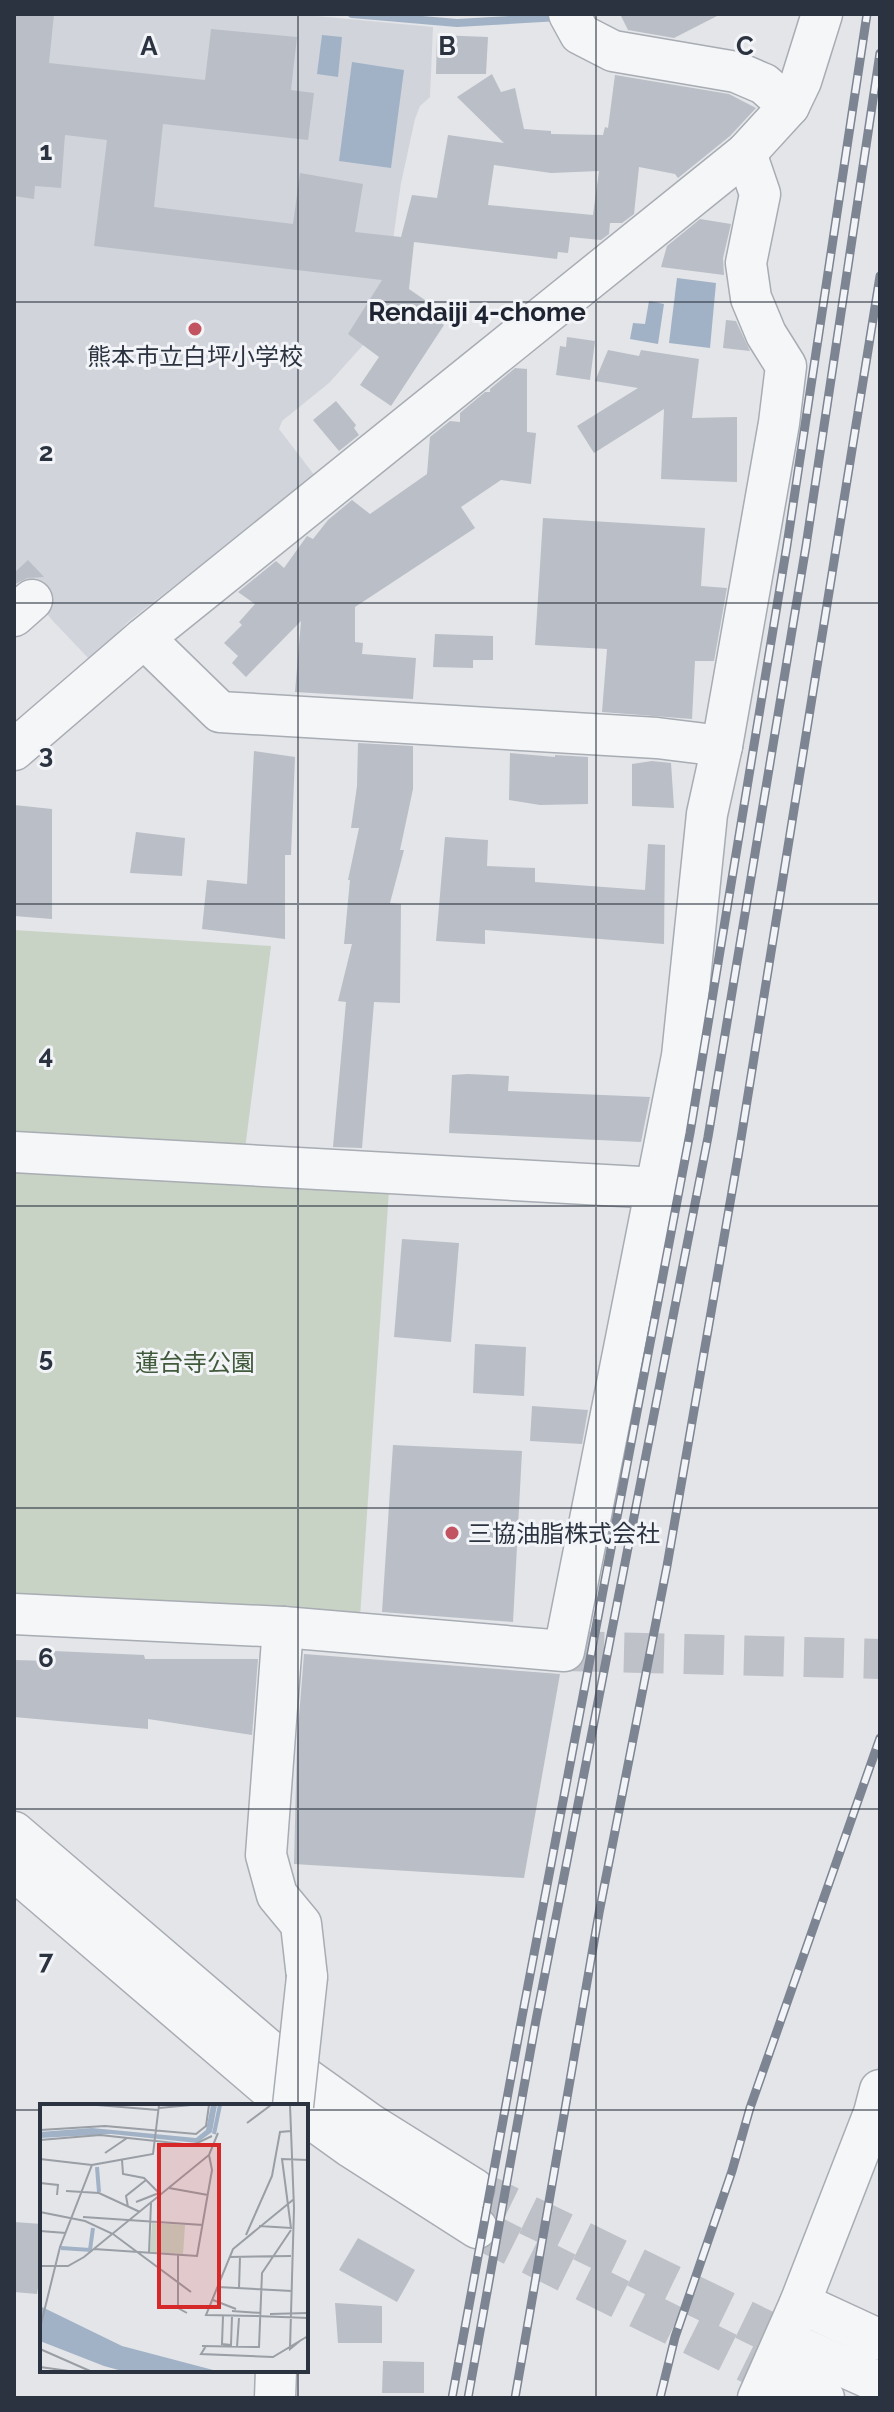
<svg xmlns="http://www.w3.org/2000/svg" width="894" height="2412" font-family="Raleway,'Noto Sans JP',sans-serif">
<rect width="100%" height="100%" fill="#e3e5e9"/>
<!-- built -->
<polygon fill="#d1d4db" points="14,14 295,14 433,27 430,97 420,106 415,119 401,183 393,240 389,304 364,344 329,383 282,421 279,429 315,476 129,621 91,661 52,620 14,572"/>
<!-- green -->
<g fill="#c8d3c5">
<polygon points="14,930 271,946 245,1149 14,1138"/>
<polygon points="14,1168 389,1190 360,1617 14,1597"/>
</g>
<!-- water -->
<g fill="#a1b2c6">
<polygon points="322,35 342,37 338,77 317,74"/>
<polygon points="352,62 404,70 391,168 339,161"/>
<polygon points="677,278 716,283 710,348 669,343"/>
<polygon points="649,301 664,304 658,344 630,339 633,323 645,324"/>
</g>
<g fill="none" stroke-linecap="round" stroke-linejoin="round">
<!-- stream -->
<polyline stroke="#a1b2c6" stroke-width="8" points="352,14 457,23 559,17"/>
</g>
<!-- building -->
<g fill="#babec6" fill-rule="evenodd">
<path d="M14,14H54L49,63L205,80L211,29L297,37L291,90L314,93L308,140L163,124L154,207L293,224L300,173L363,184L355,232L401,237L412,195L437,198L448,135L504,143L457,97L492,74L501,92L515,88L524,129L551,131V134L603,135L605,127L608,128L615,75L729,94L756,108L730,136L678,178L675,174L639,167L634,214L622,223H610L609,234L601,240L570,237L568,253L558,252L557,259L414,242L409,289L432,305L427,314L444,325L391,406L360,385L379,357L348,334L382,280L94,246L107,140L65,135L61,188L35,186L34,199L14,196ZM494,165L551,173L599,171L593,215L488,205Z"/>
<polygon points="620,14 721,14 674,38 628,30"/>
<polygon points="437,35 488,37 486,74 436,74"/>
<polygon points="700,219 731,224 723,258 724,275 661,267 667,246"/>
<polygon points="726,320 736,321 750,351 723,348"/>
<polygon points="567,337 595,341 590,380 556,375 560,346 566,347"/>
<polygon points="608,350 639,356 641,350 699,359 692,418 737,417 737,482 661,479 664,409 594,453 577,426 638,388 595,381"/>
<polygon points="515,368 527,369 527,432 536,433 531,484 501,480 461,507 475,528 355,607 355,642 363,643 362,654 416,658 413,699 295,692 301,621 246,677 232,663 238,656 224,643 242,625 239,622 255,604 238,592 276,561 284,568 307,536 313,539 328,520 352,500 370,514 427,474 430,437 450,421 460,422 460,413 485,392 490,392 490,389"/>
<polygon points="336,401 356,425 354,428 359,435 339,451 313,420"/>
<polygon points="543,518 705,528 701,586 727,588 714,661 695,661 692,719 602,712 607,649 535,645"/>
<polygon points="28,560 44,577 27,578 14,585 14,573"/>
<polygon points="435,634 493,636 493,660 473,660 473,668 433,667"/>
<polygon points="358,743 413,746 413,789 400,850 404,850 390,903 401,904 400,1003 374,1002 362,1148 333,1147 346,1002 338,1001 352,944 344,944 350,880 348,880 359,828 351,828 357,786"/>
<polygon points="254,751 295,757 291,855 285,855 285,939 202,929 207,880 247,884"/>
<polygon points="510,753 555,757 555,755 588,757 588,804 540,805 509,800"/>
<polygon points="652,761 671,763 674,808 632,806 632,764"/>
<polygon points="14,805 52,809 52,919 14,916"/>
<polygon points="136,832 185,838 182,876 130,873"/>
<polygon points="445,837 488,840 487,866 535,868 535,882 645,890 648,844 665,845 664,944 485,930 485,944 436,941"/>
<polygon points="468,1074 509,1076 508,1091 650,1097 641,1142 449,1133 452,1075"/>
<polygon points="402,1239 459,1243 451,1342 394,1337"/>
<polygon points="475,1344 526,1347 524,1396 473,1393"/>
<polygon points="532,1406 588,1410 582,1444 530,1441"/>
<polygon points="393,1445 522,1451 513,1622 382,1612"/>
<polygon points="53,1651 144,1655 145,1659 258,1659 252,1735 148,1719 148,1729 14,1717 14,1660 52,1661"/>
<polygon points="304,1654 560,1674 524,1878 294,1864 297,1742"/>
<polygon points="14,2222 42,2224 42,2262 37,2294 14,2292"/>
<polygon points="358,2238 415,2270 397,2302 339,2270"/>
<polygon points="335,2303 382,2306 382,2343 338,2343"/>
<polygon points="383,2361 424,2362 424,2393 382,2393"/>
</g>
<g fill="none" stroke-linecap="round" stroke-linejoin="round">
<!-- minor-tunnel -->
<g stroke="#bec1c7" stroke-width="40" stroke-dasharray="40 20" stroke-linecap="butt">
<polyline points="564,1651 880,1659"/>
<polyline points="474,2189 802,2348"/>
<polyline points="477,2228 793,2385"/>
</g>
<!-- minor casing -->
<g stroke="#a8acb3" stroke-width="43">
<g id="minor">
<polyline points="569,14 580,34 613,51 736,72 764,84 789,106"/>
<polyline points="14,616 32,600"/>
<polyline points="144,638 220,712 657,738 722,746"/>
<polyline points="14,750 144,638 746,153 789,106 801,81 822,14"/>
<polyline points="14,1152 658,1188"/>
<polyline points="14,1614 283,1627 564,1651 682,1056 707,814 722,746 779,423 786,366 766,334 751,298 746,263 760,194 746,153"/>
<polyline points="283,1627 266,1855 277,1895 301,1924 307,1977"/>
<polyline points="14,1832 279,2059 370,2124 474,2189"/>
<polyline points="14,1870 265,2085 294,2106"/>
<polyline points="306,2115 352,2148 477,2228"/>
<polyline points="800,2303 880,2340"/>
<polyline points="802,2348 880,2383"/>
<polyline points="793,2385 824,2398"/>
<polyline points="275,2398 276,2370"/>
<polyline points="758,2398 800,2303 874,2113 880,2090"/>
</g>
</g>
<!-- minor -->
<use href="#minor" stroke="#f5f6f8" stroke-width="40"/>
<!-- rail casing -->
<g stroke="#7d8492" stroke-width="9">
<g id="rail">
<polyline points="452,2398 522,2017 690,1133 787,545 867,14"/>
<polyline points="468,2398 536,2020 708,1137 806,546 880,53"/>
<polyline points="515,2398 599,1913 667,1566 738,1157 880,276"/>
<polyline points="660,2398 675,2337 732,2171 750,2108 880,1738"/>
</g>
</g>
<!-- rail -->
<use href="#rail" stroke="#f2f4f7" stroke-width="6" stroke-dasharray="18" stroke-linecap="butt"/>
<!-- minor-bridge casing -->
<g stroke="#a8acb3" stroke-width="43" stroke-linecap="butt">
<polyline id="minor-bridge" points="293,2106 307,1977"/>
</g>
<!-- minor-bridge -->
<use href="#minor-bridge" stroke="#f5f6f8" stroke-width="40"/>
</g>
<!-- grid -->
<path fill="none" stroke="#2c3340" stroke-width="2" stroke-opacity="0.55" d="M298,14V2106M596,14V2398M14,302H880M14,603H880M14,904H880M14,1206H880M14,1508H880M14,1809H880M14,2110H42M306,2110H880M298,2370V2398"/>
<!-- markers -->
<g fill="#c25461" stroke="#f2f4f7" stroke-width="3">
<circle cx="195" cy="329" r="8"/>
<circle cx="452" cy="1533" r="8"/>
</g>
<g text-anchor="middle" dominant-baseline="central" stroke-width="6" stroke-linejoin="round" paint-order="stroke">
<!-- poi labels -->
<g font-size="24" fill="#2c3340" stroke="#f2f4f7">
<text x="195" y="356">熊本市立白坪小学校</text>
<text x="468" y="1533" text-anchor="start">三協油脂株式会社</text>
</g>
<!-- park labels -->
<g font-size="24" fill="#405a3b" stroke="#f2f4f7">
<text x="195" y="1362">蓮台寺公園</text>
</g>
<!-- neighbourhood labels -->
<g font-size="26" font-weight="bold" fill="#1e2431" stroke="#f2f4f7">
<text x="477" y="312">Rendaiji 4-chome</text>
</g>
</g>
<!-- overview -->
<g transform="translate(40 2104)">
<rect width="268" height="268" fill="#e3e5e9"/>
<path d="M112,119L145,121L143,150L110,148Z" fill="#c8d3c5"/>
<path d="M171,1H177L172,28L157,39L71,30L0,34V28L52,24L156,34L166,26ZM0,202L82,242L177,267H82L64,262L0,237Z" fill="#a1b2c6"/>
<path fill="none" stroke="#a1b2c6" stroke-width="4" d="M174,30L180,1M57,63L59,88M21,144L50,146L53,124"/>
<path fill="none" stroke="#9a9ea5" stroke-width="2" d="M57,1L118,6M250,1L254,104L250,245L261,236M119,4L151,1M207,19L231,1M0,26L65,22L156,30L166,22L169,1M0,36L60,31L153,41L172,32M65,49L87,34M0,55L52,61M82,56L83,70L104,74L121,91M0,79L18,81L17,91M129,84L168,91M26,87L59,89L100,108M96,98L119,89M88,103L86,92L106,76M0,108L45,117L73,130L151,188M43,113L163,121M219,122L251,124L242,55L268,56M0,127L26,129M206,131L232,72L240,28L251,27M54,145L157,152L172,66L169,51M109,149L111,99M138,150V204L147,209M189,153L251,152M0,162H28L44,153L169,51L178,29M178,183L252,187M199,184L200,153M173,196L196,205M192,207L221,209M230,210L268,209M183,212L182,240L191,241L192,212M216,212L268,214M219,212L166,211L193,145L254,95M0,224L20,143L52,61L113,50L119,1M162,242L219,243L222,169L251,126M166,242L161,250L233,253L268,232M197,243L199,214M0,245L50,267M0,263L29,267"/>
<path fill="#d62828" fill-opacity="0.15" stroke="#d62828" stroke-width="4" d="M119,41H179V203H119Z"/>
<rect width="268" height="268" fill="none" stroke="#2c3340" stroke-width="4"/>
</g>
<g font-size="26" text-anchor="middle" font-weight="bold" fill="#2c3340" stroke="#f2f4f7" stroke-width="6" stroke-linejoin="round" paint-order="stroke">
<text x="149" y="55">A</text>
<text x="447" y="55">B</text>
<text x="745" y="55">C</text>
<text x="46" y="160">1</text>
<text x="46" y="461">2</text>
<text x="46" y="763">3</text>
<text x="46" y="1064">4</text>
<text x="46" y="1366">5</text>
<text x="46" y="1667">6</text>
<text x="46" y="1969">7</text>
</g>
<!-- border -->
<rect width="894" height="2412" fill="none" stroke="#2c3340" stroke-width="32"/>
</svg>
